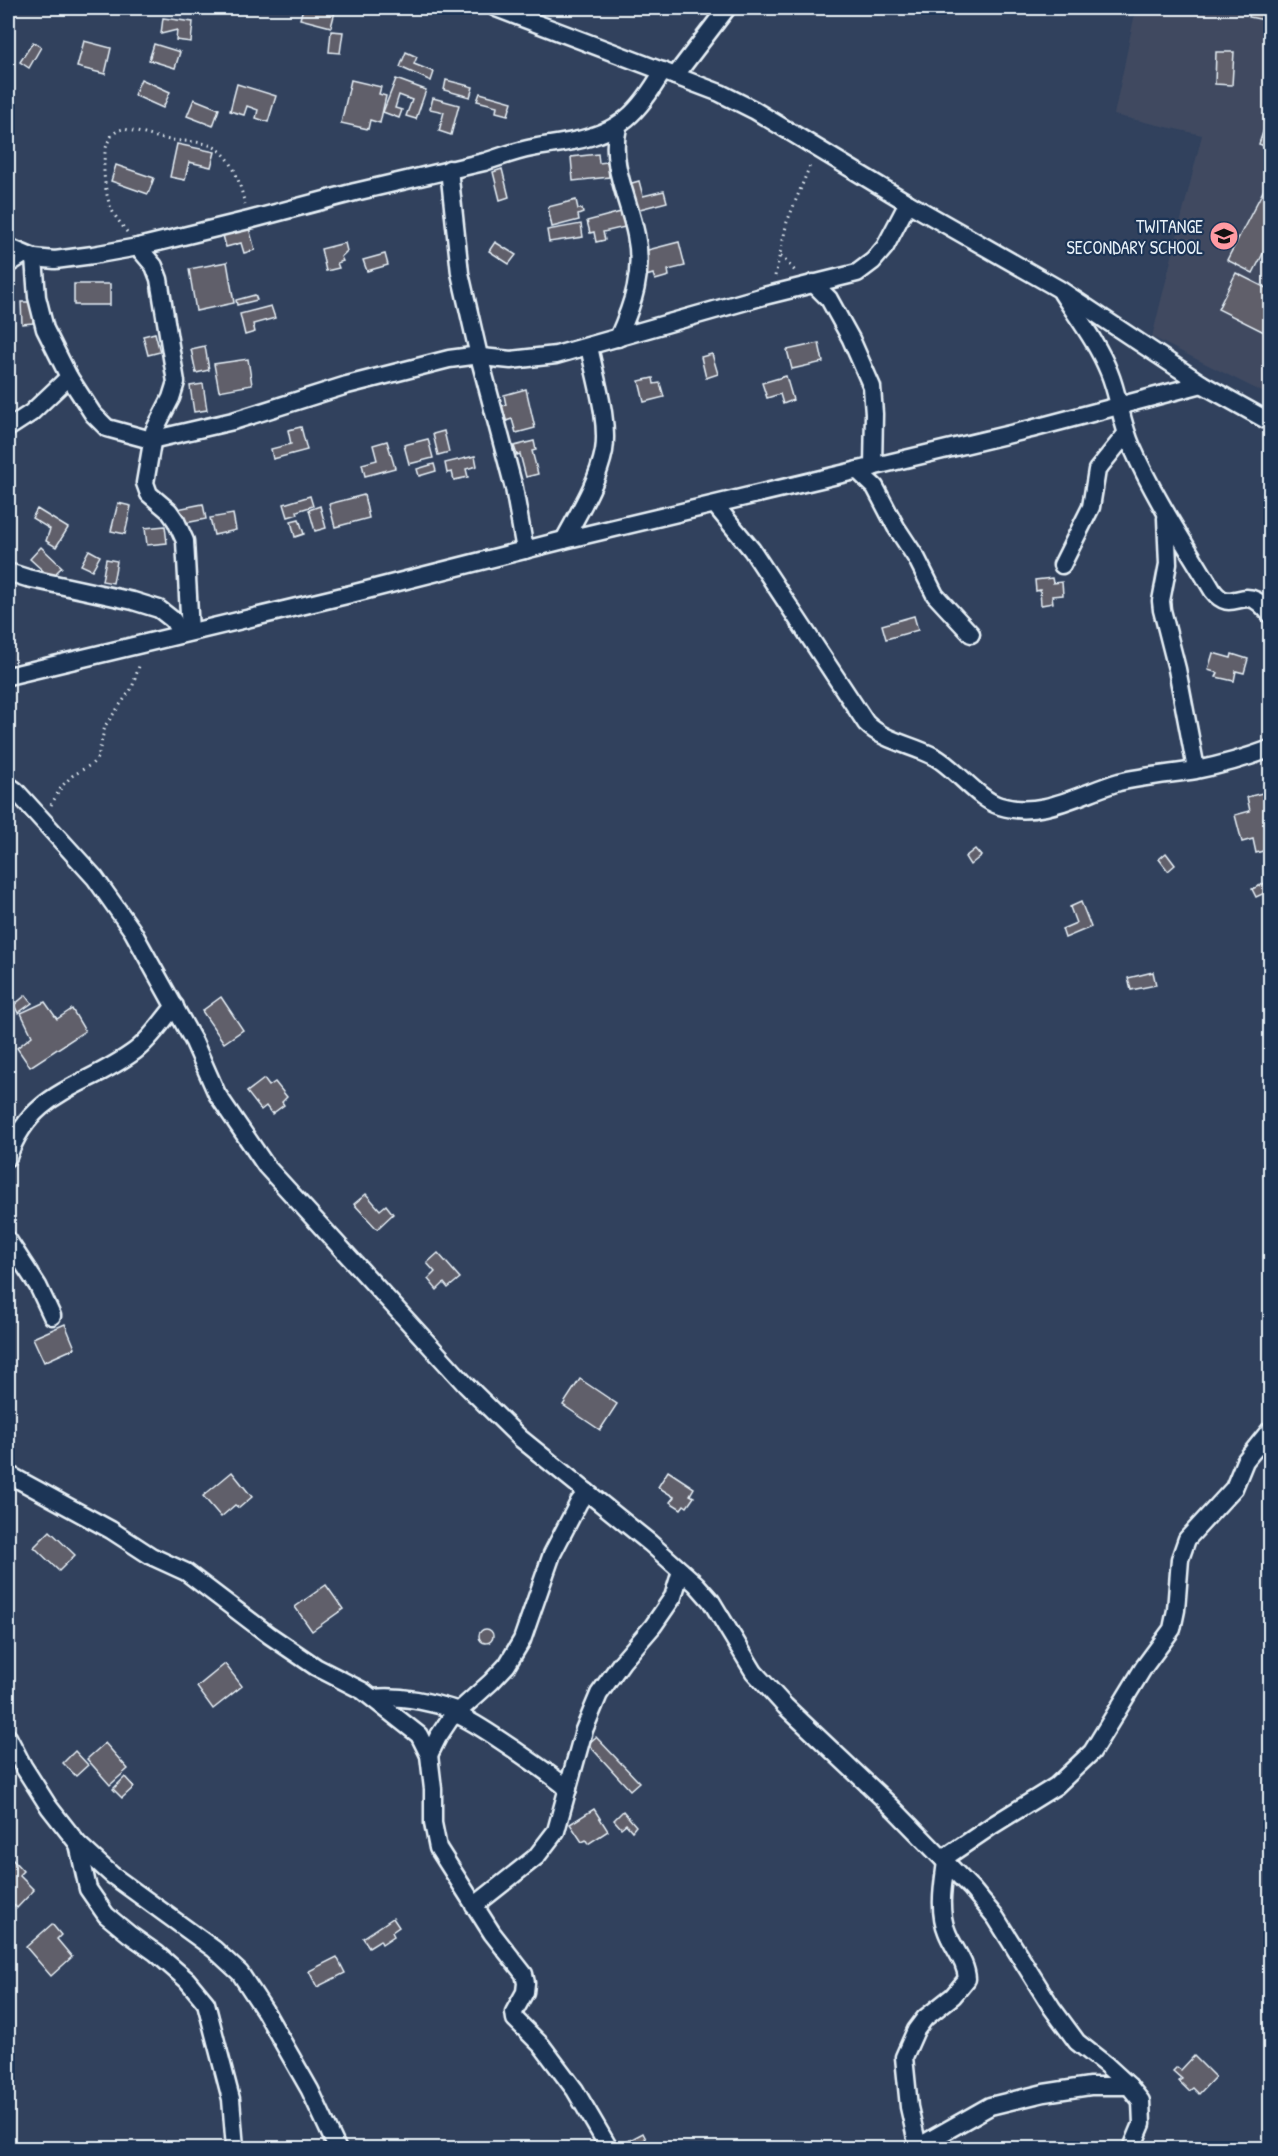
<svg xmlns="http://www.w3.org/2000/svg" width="1278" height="2156" font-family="'Patrick Hand',sans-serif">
<rect width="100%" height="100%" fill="#31415d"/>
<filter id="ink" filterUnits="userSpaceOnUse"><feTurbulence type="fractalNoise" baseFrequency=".0167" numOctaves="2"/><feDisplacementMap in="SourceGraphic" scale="12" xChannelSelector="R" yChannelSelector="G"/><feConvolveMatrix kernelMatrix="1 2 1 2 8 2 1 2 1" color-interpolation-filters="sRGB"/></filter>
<g filter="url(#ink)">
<!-- built -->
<polygon fill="#3f4a61" points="1136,8 1270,8 1270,396 1152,337 1202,135 1114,115"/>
<!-- building -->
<g fill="#605e6a" stroke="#e8f1f8" stroke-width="1.5">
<polygon points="303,8 336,8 331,27 300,19"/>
<polygon points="1250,8 1270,8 1270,21 1249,17"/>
<polygon points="163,18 193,22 191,42 176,40 177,30 161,34"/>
<polygon points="331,31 343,32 340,53 329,52"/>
<polygon points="84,41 111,48 105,74 77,67"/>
<polygon points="33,42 41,47 29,68 20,62"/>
<polygon points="154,44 180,52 175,68 149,60"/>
<polygon points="406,52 417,57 414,64 434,72 431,81 400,67"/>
<polygon points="1216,52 1234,52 1232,85 1215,84"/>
<polygon points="141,79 170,92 163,108 134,95"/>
<polygon points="396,79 426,90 416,119 406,116 412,100 399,95 395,108 402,110 399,118 383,112"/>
<polygon points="351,80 381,87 379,94 386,96 380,123 370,120 368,129 341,123"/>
<polygon points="446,80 473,87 470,97 444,90"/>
<polygon points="237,84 276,96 268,122 256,118 258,110 247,106 244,115 230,111"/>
<polygon points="480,93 512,102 508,115 496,112 497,106 477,101"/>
<polygon points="433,98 459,105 451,135 439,131 444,112 430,109"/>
<polygon points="194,99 219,109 213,126 187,116"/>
<polygon points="1270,111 1270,148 1259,144"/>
<polygon points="177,144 215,152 211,167 189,162 185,180 170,177"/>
<polygon points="598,154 599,163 607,162 609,177 573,181 571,157"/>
<polygon points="116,165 154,178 148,194 111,181"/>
<polygon points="502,169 509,197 500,200 493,172"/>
<polygon points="1270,178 1270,240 1253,273 1227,260"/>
<polygon points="639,181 643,196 664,191 667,202 632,211 625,185"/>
<polygon points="576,200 578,209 582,209 583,213 578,215 579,220 552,227 548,207"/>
<polygon points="621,212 625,227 603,232 605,240 596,242 594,232 590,233 587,221"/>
<polygon points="581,224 583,237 549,242 547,230"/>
<polygon points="249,228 255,250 244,253 241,243 226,247 223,235"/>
<polygon points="495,242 516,255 509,264 489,251"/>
<polygon points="679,242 685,266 668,270 669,276 655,280 653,274 646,276 640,252"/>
<polygon points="345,243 347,251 341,257 343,261 337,263 339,268 326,271 321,249"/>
<polygon points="385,254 388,265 367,271 363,260"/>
<polygon points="227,262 234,303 196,311 189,269"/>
<polygon points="1236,273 1270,290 1270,335 1218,309"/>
<rect x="74" y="284" width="36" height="21"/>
<polygon points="255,295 257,300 237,305 236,300"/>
<polygon points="21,302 32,302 33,323 22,324"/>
<polygon points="271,306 275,318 253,324 255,332 245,335 240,314"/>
<polygon points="155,333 160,352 148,355 143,336"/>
<polygon points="819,343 823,362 792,369 787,350"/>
<polygon points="205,346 209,370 196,373 191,349"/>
<polygon points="712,354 718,374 706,378 701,357"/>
<polygon points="248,359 252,385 219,391 214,364"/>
<polygon points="786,376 793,400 783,404 780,394 767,398 762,383"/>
<polygon points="653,378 654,384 660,383 664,397 644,402 639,381"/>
<polygon points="203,384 207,410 194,412 190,386"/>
<polygon points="526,389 535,428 516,433 512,419 506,421 502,406 506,405 504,395"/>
<polygon points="301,427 307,450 273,459 271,449 291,444 288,430"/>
<polygon points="444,431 449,452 438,455 433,434"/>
<polygon points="428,439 433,458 409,464 404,445"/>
<polygon points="387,441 395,468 365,476 362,464 377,460 373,445"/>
<polygon points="534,441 536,450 532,451 538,474 526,477 520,454 517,455 514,446"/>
<polygon points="475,456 477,466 466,469 468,477 454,480 452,472 447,473 445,463"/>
<polygon points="434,464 436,471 419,476 417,469"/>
<polygon points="364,495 369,518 335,527 329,504"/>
<polygon points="310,496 313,506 297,511 298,514 288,517 284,504"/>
<polygon points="118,503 131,506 125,534 111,531"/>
<polygon points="203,504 206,519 180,524 177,509"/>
<polygon points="320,506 326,528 315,531 309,510"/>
<polygon points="37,509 68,528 56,547 46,541 50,529 32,518"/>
<polygon points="233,514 236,530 214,535 210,518"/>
<polygon points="299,519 304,534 295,537 291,521"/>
<polygon points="165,526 167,543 147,545 145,528"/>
<polygon points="41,547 62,567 51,578 30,559"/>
<polygon points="89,550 100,556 92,570 81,565"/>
<polygon points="106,559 117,561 113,583 102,581"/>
<polygon points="1052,578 1053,583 1062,582 1063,595 1052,596 1053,603 1041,605 1040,590 1036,591 1035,580"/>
<polygon points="914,616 918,630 886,639 882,625"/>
<polygon points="1213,653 1231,658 1232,654 1248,659 1244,673 1236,671 1234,681 1216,677 1218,673 1208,670"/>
<polygon points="1270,791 1270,849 1256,853 1253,839 1242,842 1235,815 1250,811 1247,797"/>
<polygon points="975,849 981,856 970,865 965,857"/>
<polygon points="1166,853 1175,865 1168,871 1159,859"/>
<polygon points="1265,883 1269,891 1256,897 1252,889"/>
<polygon points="1081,902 1091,927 1065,938 1062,929 1076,923 1070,907"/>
<polygon points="1153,972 1156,985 1131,990 1128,978"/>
<polygon points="26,995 32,1003 18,1013 14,1005"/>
<polygon points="221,997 243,1030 224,1043 202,1011"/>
<polygon points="45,1002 57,1019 72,1009 85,1031 30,1067 17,1048 32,1036 21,1013"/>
<polygon points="264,1079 269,1086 275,1082 287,1097 282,1102 284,1105 272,1114 266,1106 261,1110 247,1092"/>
<polygon points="366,1194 380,1210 386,1205 393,1214 377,1229 354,1204"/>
<polygon points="438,1253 460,1278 448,1288 444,1283 437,1290 428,1279 435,1272 427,1263"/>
<polygon points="65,1324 75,1348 44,1362 33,1338"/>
<polygon points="580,1379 617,1404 600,1430 563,1405"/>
<polygon points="668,1471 694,1488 690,1495 694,1497 687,1507 684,1505 681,1509 670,1502 674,1497 658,1487"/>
<polygon points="232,1472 252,1497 239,1508 235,1505 221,1517 203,1496"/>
<polygon points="50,1531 75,1555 59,1571 34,1547"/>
<polygon points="326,1585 343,1609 312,1631 295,1607"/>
<circle cx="486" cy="1636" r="7"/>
<polygon points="225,1664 242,1686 213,1709 197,1687"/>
<polygon points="596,1737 639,1782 630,1790 588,1744"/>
<polygon points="105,1743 128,1769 110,1785 87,1759"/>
<polygon points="75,1751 88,1765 76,1776 63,1763"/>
<polygon points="125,1777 134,1787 122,1798 113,1789"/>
<polygon points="594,1809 608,1831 588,1844 586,1840 582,1842 570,1824"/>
<polygon points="623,1811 636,1826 632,1831 626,1824 621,1828 614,1820"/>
<polygon points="12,1859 23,1871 19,1875 34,1890 17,1908 8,1899 8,1864"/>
<polygon points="393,1918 399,1927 392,1932 394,1936 382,1944 380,1940 369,1947 363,1938"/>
<polygon points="52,1924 61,1935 57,1939 72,1957 51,1976 26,1947"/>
<polygon points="337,1957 345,1973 317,1987 309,1971"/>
<polygon points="1194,2056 1215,2077 1199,2094 1193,2088 1189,2091 1179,2081 1182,2079 1173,2071 1177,2067 1181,2070"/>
<polygon points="643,2133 646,2139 630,2148 615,2148"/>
</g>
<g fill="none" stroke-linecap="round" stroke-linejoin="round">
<!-- lane casing -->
<g stroke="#e8f1f8" stroke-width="13">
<polyline id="lane" points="8,269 27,257"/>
</g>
<!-- street casing -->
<g stroke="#e8f1f8" stroke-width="21">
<g id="street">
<polyline points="496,8 720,93 754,110 908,203 1059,289 1202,384 1270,422"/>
<polyline points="675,76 727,8"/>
<polyline points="449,169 460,273 479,356 514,488 525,550"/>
<path d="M8,247L34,258L55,260L93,255L138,247L249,220L355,192L484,162C500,157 516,151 532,148C546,145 560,144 573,141C621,132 639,112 663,71"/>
<polyline points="138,247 154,266 159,279 176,382 171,398 154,431 145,483 149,494 169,511 176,521 185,541 190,632"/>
<polyline points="34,258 37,297 45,329 69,377 93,414 107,428 151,440 233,421 347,385 449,359 472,356 511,360 556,355 764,296 857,273 873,261 885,247 908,203"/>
<polyline points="813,283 829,299 851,339 872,387 874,414 873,467"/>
<path d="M1062,293C1078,318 1098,344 1109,372C1119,396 1121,423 1132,447C1154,497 1185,544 1213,591C1229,612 1240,592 1255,600C1261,603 1266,609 1270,614"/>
<path d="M618,338C633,304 644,273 636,235C629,199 609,165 618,127"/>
<polyline points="8,428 31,413 69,377"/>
<polyline points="857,470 875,487 896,527 917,559 935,595 971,634"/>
<path d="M715,505L752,550L866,723C885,742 911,744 935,757C955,768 979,800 1000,806C1041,819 1081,793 1119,782C1144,776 1170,774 1196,770C1221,765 1246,758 1270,749"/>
<polyline points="1166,518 1168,564 1161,601 1162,610 1177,669 1196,769"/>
<path d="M564,540C579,512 598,482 604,451C609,420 595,378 589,346"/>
<polyline points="1062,565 1091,507 1097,470 1126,434"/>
<polyline points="8,572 27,578 133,601 159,609 173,620 181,634"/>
<polyline points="8,676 351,594 564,540 1031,429 1202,384"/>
<polyline points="8,785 16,791 95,878 132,930 194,1042 217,1094 266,1166 466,1385 520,1438 650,1543 696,1584 711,1601 754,1672 785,1706 893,1808 972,1889 996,1918 1052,2008 1077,2042 1105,2064 1129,2086 1141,2101 1142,2124 1132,2148"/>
<path d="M8,1157C32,1089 84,1089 135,1051C151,1039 162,1021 175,1006"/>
<polyline points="8,1240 38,1286 52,1316"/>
<polyline points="8,1474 111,1530 151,1556 186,1572 269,1635 316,1667 363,1691 419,1735 429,1755 433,1789 433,1823 438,1848 492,1933 524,1974 526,1983 525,1992 514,2012 515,2019 542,2046 575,2090 609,2148"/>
<path d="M373,1698C402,1695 431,1702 459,1711"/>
<path d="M456,1714C478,1724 495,1737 515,1750C533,1763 551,1774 568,1789"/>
<polyline points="8,1737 23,1766 49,1807 78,1844 112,1875 214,1949 240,1973 265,2011 310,2090 337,2148"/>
<polyline points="429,1755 438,1737 450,1719 491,1682 507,1665 522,1640 552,1554 579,1502 587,1492"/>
<polyline points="78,1844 88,1889 106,1915 129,1934 156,1953 187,1980 206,2003 231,2099 235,2148"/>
<polyline points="943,1859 993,1825 1056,1786 1092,1752 1144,1667 1172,1629 1176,1610 1180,1559 1187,1539 1234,1488 1245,1461 1270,1430"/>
<polyline points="474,1906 536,1857 556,1831 584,1730 599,1694 622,1662 653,1626 673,1597 681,1571"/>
<path d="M918,2147L909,2107L904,2057L916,2030L925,2018L953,1996L967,1979C966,1961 953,1948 947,1932C938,1910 943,1885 946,1862"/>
<polyline points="916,2148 990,2106 1044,2093 1090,2086 1129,2086"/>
</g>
</g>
<!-- path -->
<g stroke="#e8f1f8" stroke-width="3" stroke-dasharray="1.5 4.5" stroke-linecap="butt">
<path d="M127,232C121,224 115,217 111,208C103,189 96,132 124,129C139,132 154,137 170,140C180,141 192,141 202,143C233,149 238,179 245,204"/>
<polyline points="781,256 796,272"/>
<polyline points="775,276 787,222 811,163"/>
<polyline points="51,805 62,786 72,776 92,764 98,757 105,726 132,688 140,663"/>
</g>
<!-- lane -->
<use href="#lane" stroke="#1d3557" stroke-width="8"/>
<!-- street -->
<use href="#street" stroke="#1d3557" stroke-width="16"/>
</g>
</g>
<!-- icons -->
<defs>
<g id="school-disc" transform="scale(1.5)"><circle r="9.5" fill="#ff9aa2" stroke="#1d3557"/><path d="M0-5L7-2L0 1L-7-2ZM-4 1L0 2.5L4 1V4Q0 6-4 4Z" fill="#111"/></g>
</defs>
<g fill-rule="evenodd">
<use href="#school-disc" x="1224" y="236"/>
</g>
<g text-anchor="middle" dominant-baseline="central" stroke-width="4.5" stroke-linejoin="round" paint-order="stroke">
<!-- poi labels -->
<g font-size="18" fill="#e8f1f8" stroke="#1d3557" text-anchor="end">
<text x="1203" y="226">TWITANGE<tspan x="1203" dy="21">SECONDARY SCHOOL</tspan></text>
</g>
</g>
<!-- margin -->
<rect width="1278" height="2156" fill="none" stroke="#1d3557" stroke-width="30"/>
<rect x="15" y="15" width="1248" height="2126" fill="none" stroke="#e8f1f8" stroke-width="2" filter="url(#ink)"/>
</svg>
